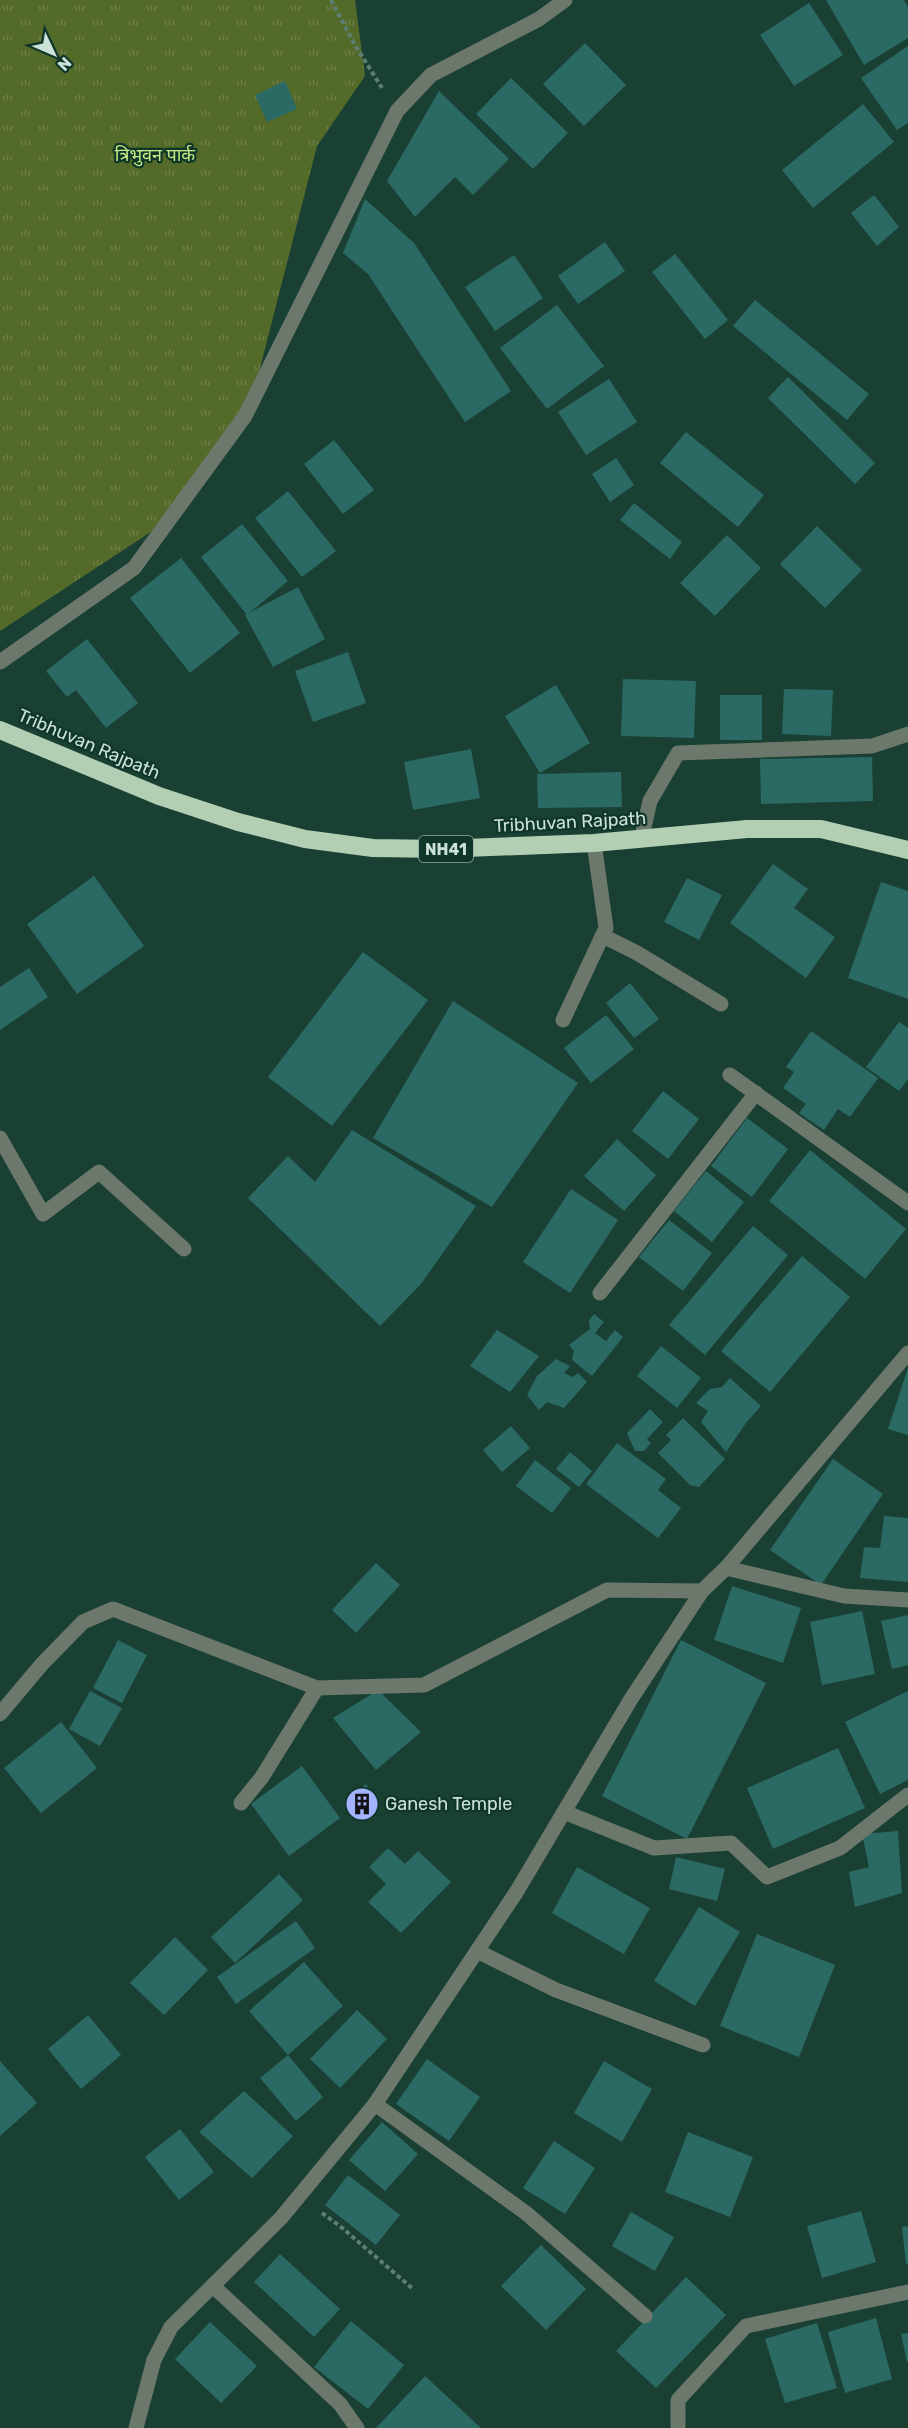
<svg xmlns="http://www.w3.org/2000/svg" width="908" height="2428" font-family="Rubik,'Noto Sans Devanagari',sans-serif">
<defs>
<pattern id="grass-tufts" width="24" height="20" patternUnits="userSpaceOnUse" patternTransform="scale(1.5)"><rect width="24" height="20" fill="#546a29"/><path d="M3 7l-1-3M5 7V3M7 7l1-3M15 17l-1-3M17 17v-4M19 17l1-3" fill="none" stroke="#6b7f47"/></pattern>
</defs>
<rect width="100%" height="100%" fill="#1a4033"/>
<!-- grass -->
<polygon fill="url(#grass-tufts)" points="0,0 355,0 365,76 317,146 249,411 169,520 0,631"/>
<!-- building -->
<g fill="#2b6965">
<polygon points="826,0 904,0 908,7 908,38 864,65"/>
<polygon points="809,3 843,55 794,86 760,35"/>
<polygon points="585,43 626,85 584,126 543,84"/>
<polygon points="908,46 908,123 897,130 861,78"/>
<polygon points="511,78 568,133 533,169 476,114"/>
<polygon points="285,81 297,109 267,122 255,95"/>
<polygon points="439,91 509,159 473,195 455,177 415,217 387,181"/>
<polygon points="863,104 894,142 813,208 782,170"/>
<polygon points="874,195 899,227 877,246 851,213"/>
<polygon points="365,199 414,243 511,391 465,422 368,274 343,253"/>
<polygon points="605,242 625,271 578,304 558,276"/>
<polygon points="675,254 728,320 705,339 652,272"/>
<polygon points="514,255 543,298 495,331 465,287"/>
<polygon points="755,300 869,394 847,420 733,326"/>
<polygon points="557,305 604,366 547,409 500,348"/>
<polygon points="788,377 875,463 855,484 768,398"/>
<polygon points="609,379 637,422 586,455 558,412"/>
<polygon points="686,432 764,495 738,527 660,463"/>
<polygon points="334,440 374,490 343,514 304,464"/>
<polygon points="616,458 634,485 610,502 592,474"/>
<polygon points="288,491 336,551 302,577 255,518"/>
<polygon points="634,503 682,542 670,559 620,520"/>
<polygon points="242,524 288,581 247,615 201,557"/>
<polygon points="817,526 862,570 825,608 780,564"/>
<polygon points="727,535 761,568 715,616 680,583"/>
<polygon points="181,558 240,633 190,673 130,598"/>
<polygon points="298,587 325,639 273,667 245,615"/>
<polygon points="87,639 138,703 106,728 76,690 67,697 46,671"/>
<polygon points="348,652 366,703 313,722 295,671"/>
<polygon points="623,679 696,681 694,738 621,736"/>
<polygon points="556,685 590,743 540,773 505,716"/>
<polygon points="784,689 833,690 831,736 782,734"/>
<rect x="720" y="695" width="42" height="45"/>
<polygon points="471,749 480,798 413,810 404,762"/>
<polygon points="872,757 873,801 761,804 760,759"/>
<polygon points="621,772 622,807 538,808 537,774"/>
<polygon points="773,864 808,889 794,908 835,937 806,978 730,923"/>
<polygon points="94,876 144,946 77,994 27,924"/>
<polygon points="687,878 722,895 699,940 664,922"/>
<polygon points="881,882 908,891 908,999 848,978"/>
<polygon points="363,952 428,1000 332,1126 268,1077"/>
<polygon points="29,968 48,997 0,1030 0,987"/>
<polygon points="630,983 659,1019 634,1038 606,1003"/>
<polygon points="453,1001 578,1083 492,1207 373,1138"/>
<polygon points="606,1015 634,1049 591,1083 564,1048"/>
<polygon points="899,1022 908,1028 908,1079 899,1091 866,1067"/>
<polygon points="811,1031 878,1078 850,1117 838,1109 824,1130 799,1113 806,1104 783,1088 794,1072 786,1067"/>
<polygon points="663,1091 699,1119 668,1159 632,1131"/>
<polygon points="747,1118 788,1149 752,1197 711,1166"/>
<polygon points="352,1130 476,1206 421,1284 380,1326 248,1198 288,1156 315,1182"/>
<polygon points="617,1139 656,1175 624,1211 584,1176"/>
<polygon points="810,1150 906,1229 865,1279 769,1201"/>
<polygon points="706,1171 744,1202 712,1242 674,1211"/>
<polygon points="571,1189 618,1220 570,1293 523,1262"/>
<polygon points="669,1220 712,1253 683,1291 639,1257"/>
<polygon points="753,1226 788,1255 705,1355 669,1325"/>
<polygon points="802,1256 850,1297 770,1392 721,1351"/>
<polygon points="594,1314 604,1322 595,1333 606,1341 615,1330 623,1337 592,1376 572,1360 574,1351 569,1345 590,1329 589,1320"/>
<polygon points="497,1330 539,1356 510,1392 470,1366"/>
<polygon points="661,1346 701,1378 677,1408 637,1376"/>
<polygon points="556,1359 570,1366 564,1373 573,1377 578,1373 587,1382 564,1408 547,1402 539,1410 527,1395 537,1376"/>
<polygon points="908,1368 908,1435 888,1429"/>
<polygon points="730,1378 761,1406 746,1423 726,1452 701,1422 708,1411 696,1403 710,1389 722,1387"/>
<polygon points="650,1409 663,1422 647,1439 651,1443 644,1451 635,1451 627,1433"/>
<polygon points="683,1418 725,1459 699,1487 690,1485 658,1453 671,1440 666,1435"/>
<polygon points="511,1426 530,1448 502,1472 483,1450"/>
<polygon points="617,1443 666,1479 658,1490 681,1508 658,1538 586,1484"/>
<polygon points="570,1452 592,1471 579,1487 556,1469"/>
<polygon points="833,1459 883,1494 821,1585 770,1550"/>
<polygon points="535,1460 571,1488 552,1513 516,1486"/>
<polygon points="884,1516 908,1518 908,1582 860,1578 864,1547 880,1548"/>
<polygon points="376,1563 400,1585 356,1633 332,1610"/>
<polygon points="732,1586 801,1608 783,1663 714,1640"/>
<polygon points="862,1611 875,1674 822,1685 810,1622"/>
<polygon points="908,1615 908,1665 892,1669 881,1621"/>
<polygon points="118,1640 147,1655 122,1703 93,1688"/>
<polygon points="681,1640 766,1683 687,1839 602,1796"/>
<polygon points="378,1690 421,1732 376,1770 333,1718"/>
<polygon points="90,1691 122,1708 100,1746 69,1729"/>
<polygon points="908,1691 908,1780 880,1794 845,1722"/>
<polygon points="61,1722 97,1768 41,1813 4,1768"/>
<polygon points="838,1748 865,1808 773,1849 747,1788"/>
<polygon points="302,1766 340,1818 289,1856 251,1804"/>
<polygon points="366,1784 375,1797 362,1810 351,1796"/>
<polygon points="898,1831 902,1893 855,1907 849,1872 869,1867 862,1834"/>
<polygon points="388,1848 405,1864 418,1851 451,1882 401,1933 368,1902 386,1884 369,1867"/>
<polygon points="676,1857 725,1869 717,1901 669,1889"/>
<polygon points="577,1867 650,1908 624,1954 552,1913"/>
<polygon points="279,1874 303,1900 235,1963 211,1937"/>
<polygon points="699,1907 740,1932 695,2006 654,1981"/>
<polygon points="296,1921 315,1948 236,2004 217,1977"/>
<polygon points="757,1934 835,1965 799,2057 720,2026"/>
<polygon points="175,1937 208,1970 164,2015 130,1983"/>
<polygon points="304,1962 343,2006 288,2055 249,2011"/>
<polygon points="357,2010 387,2039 340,2088 310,2059"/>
<polygon points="88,2015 121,2055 81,2089 48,2049"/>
<polygon points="288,2055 323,2097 296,2121 260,2078"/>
<polygon points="427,2059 480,2097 449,2141 396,2104"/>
<polygon points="0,2061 37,2103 0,2136"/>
<polygon points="604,2061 652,2089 622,2142 574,2113"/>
<polygon points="244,2091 293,2136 252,2178 199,2132"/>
<polygon points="382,2122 418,2154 385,2191 349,2160"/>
<polygon points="180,2129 214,2172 179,2200 145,2157"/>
<polygon points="688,2132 753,2157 730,2217 665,2192"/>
<polygon points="554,2141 595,2168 565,2214 523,2188"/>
<polygon points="348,2175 400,2215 376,2245 325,2205"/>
<polygon points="861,2211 876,2262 822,2278 807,2226"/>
<polygon points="631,2212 674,2237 655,2271 612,2246"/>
<polygon points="908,2226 908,2264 906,2264 902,2227"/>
<polygon points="541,2245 586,2289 546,2330 501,2286"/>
<polygon points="280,2254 340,2309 314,2337 254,2282"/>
<polygon points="686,2277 726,2315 656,2388 616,2351"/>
<polygon points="876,2318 892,2379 845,2393 828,2332"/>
<polygon points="351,2321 404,2365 368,2409 314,2367"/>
<polygon points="210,2322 257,2366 221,2403 175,2359"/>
<polygon points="817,2323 837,2388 785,2403 765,2339"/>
<polygon points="908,2333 908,2362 907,2362 901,2334"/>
<polygon points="425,2376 481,2428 376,2428"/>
</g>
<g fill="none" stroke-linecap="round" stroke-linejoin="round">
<!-- path -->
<g stroke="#5f7e73" stroke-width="4" stroke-dasharray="4.5 3" stroke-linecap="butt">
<polyline points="331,0 355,45 382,88"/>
<polyline points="322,2213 340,2226 413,2289"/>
</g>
<!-- minor -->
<g stroke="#6c786c" stroke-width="15">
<polyline points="0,662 134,568 245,416 397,111 431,75 539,19 565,0"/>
<polyline points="641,840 650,801 678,753 872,746 908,734"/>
<polyline points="603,936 637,953 721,1004"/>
<polyline points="563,1020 606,928 594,843"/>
<polyline points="730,1075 908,1203"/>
<polyline points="0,1138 43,1214 99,1172 184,1249"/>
<polyline points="600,1293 756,1093"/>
<polyline points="908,1353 726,1568 844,1596 908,1600"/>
<polyline points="0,1714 42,1664 83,1622 113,1609 317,1688 424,1685 607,1590 702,1591"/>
<polyline points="241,1803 262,1777 317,1688"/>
<polyline points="564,1812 654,1848 731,1843 767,1877 840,1848 908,1795"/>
<polyline points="477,1951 556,1990 703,2045"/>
<polyline points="375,2104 526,2213 645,2316"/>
<polyline points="213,2286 340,2404 357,2428"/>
<polyline points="136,2428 154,2360 171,2327 281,2218 375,2104 517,1891 631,1699 702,1591 726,1568"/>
<polyline points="678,2428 678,2400 746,2326 908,2292"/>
</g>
<!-- highway -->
<polyline stroke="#b2cfb3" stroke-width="18" points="0,730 159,796 238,822 305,839 373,848 441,849 594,843 747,829 821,829 908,850"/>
</g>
<!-- icons -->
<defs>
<g id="building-disc" transform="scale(1.725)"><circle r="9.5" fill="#a2b2fd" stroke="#0f3629"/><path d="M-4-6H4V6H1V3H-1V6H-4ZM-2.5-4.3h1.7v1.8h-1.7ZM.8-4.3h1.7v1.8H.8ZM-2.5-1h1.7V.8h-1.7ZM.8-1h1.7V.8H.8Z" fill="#111"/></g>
</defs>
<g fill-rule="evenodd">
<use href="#building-disc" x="362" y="1804"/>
</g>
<g text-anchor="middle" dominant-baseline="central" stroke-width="4.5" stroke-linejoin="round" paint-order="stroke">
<!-- shield labels -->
<rect fill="#0f3629" stroke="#93aea4" stroke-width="1.5" x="419" y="836" width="54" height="26" rx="4.5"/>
<g font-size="16" font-weight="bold" fill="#cce1d8">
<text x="446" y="849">NH41</text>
</g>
<!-- park labels -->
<g font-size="18" fill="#c5ea84" stroke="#0f3629">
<text x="155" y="155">त्रिभुवन पार्क</text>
</g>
<!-- street labels -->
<g font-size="18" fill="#cce1d8" stroke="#0f3629">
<text transform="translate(89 744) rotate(23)">Tribhuvan Rajpath</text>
<text transform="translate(570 822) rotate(-3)">Tribhuvan Rajpath</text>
</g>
<!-- poi labels -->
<g font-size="18" fill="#cce1d8" stroke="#0f3629" text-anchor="start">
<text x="385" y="1804">Ganesh Temple</text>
</g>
</g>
<!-- north arrow -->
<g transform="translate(54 54) rotate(134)" stroke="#0f3629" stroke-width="4.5" paint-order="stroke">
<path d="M0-4.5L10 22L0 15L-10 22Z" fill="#cce1d8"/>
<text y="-9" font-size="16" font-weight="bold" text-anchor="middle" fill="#cce1d8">N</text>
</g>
</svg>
